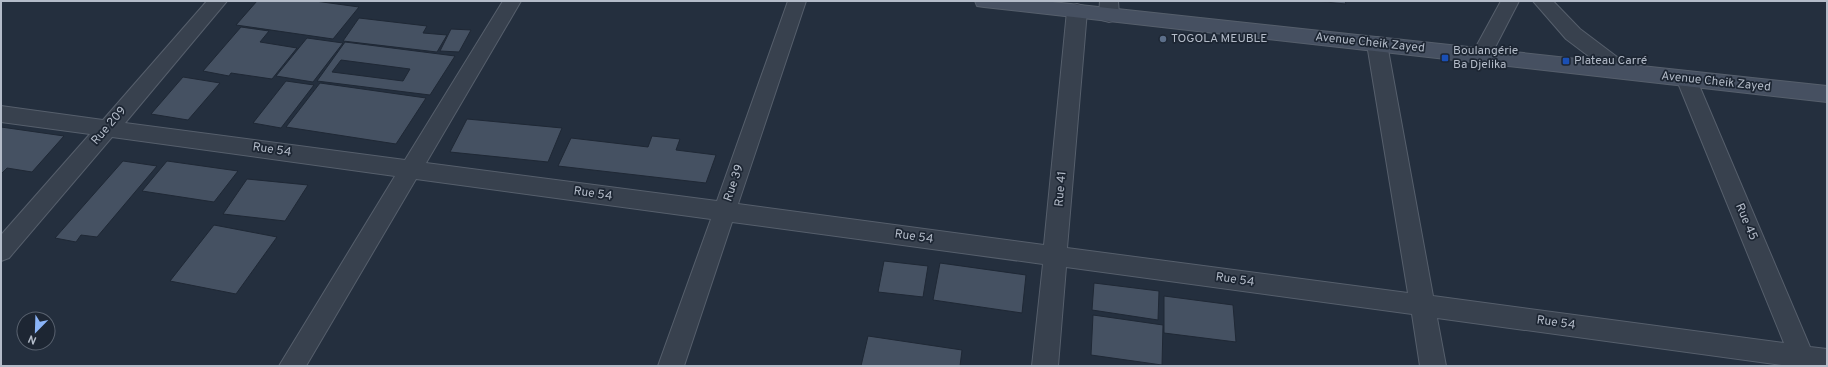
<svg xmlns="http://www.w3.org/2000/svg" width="1828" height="367" font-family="Overpass,sans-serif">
<rect width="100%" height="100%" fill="#242f3e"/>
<!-- building -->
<g fill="#455162" stroke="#1f2835" fill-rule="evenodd">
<polygon points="257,1 315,1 359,7 333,39 236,25"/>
<polygon points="1315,1 1345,1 1346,4"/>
<polygon points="359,18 427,26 423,33 447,35 437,52 343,41"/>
<polygon points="241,27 269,31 260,42 297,48 272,79 231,73 229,76 203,71"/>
<polygon points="451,29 471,30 459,52 440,51"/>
<polygon points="307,38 343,43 313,82 276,76"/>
<path d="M345,42L455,56L430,95L317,81ZM341,60L410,69L403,81L332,72Z"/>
<polygon points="183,77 220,83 188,120 151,114"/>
<polygon points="286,81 314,85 281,128 253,123"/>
<polygon points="320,83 426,98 396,144 286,127"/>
<polygon points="467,119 562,128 548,162 450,152"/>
<polygon points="1,127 64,136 32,172 7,168 1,174"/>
<polygon points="652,136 680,139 676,150 716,155 706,183 558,166 571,138 648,147"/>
<polygon points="123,161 157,166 97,237 81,235 76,242 55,238"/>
<polygon points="167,161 238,171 214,202 142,191"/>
<polygon points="247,179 308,185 285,221 223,214"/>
<polygon points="214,225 277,237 236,294 170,281"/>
<polygon points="884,261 928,266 923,297 878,292"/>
<polygon points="940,263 1026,275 1022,313 933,300"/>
<polygon points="1094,283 1159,291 1158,320 1092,310"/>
<polygon points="1164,296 1233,305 1236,342 1164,333"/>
<polygon points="1093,315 1163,325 1162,365 1091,355"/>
<polygon points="868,336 962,350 960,366 861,366"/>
</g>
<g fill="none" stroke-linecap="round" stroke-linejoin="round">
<!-- minor casing -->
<g stroke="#565f6c" stroke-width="2">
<g id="minor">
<polygon points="207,1 227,1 125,123 405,160 503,1 521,1 426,163 717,201 788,1 806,1 738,204 1044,245 1067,11 1070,6 1077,4 1084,6 1087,11 1067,248 1408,293 1367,44 1370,39 1377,37 1384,39 1387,44 1433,296 1784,343 1676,78 1679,73 1686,71 1693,73 1696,78 1810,347 1827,349 1827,366 1789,366 1437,318 1446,366 1420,366 1412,314 1066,267 1058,366 1032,366 1043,264 732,222 684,366 658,366 711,219 416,179 306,366 279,366 395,176 112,137 9,258 1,261 1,235 90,134 1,122 1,106 103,120"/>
<polygon points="1100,1 1118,1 1119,15 1116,20 1109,22 1102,20 1099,15"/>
<polygon points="1501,1 1519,1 1488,61 1481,63 1474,61 1471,56"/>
<polygon points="1533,1 1553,1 1580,29 1629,66 1632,71 1629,76 1622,78 1615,76 1566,39"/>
</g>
</g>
<!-- secondary casing -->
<g stroke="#565f6c" stroke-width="2">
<polygon id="secondary" points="975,1 1043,1 1827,86 1827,102 984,7 977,6"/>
</g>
<!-- minor -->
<use href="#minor" fill="#38414e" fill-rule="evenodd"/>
<!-- secondary -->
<use href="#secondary" fill="#465061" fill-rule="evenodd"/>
</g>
<!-- markers -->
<circle fill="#5c6f8a" stroke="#1d2633" stroke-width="1.5" cx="1163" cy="39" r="4"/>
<g fill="#1a4fb4" stroke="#1d2633" stroke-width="1.5">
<rect x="1441" y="54" width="8" height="8" rx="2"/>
<rect x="1562" y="57" width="8" height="8" rx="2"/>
</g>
<g text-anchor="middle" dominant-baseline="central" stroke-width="3.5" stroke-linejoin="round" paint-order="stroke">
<!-- poi labels -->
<g font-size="12" fill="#b4bcc9" stroke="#1d2633" text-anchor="start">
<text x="1171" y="39">TOGOLA MEUBLE</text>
<text x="1453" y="51">Boulangérie<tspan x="1453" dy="14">Ba Djelika</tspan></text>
<text x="1574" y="61">Plateau Carré</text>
</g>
<!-- street labels -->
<g font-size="12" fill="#b4bcc9" stroke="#1d2633">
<text transform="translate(1370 43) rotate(6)">Avenue Cheik Zayed</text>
<text transform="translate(1716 82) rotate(6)">Avenue Cheik Zayed</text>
<text transform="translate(109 126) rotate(-49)">Rue 209</text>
<text transform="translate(272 150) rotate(8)">Rue 54</text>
<text transform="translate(734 183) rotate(-71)">Rue 39</text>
<text transform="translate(1061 189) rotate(-85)">Rue 41</text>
<text transform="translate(593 194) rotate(8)">Rue 54</text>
<text transform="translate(1746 222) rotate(67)">Rue 45</text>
<text transform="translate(914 237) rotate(8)">Rue 54</text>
<text transform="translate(1235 280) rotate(8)">Rue 54</text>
<text transform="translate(1556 323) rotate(8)">Rue 54</text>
</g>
</g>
<!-- border -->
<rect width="1828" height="367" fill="none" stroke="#b4bcc9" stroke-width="4"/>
<!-- north arrow -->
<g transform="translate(36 331) rotate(203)"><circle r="19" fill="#1d2633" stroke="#59626f"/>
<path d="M0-3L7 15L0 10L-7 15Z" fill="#8ab4f8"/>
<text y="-6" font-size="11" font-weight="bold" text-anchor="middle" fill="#b4bcc9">N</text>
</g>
</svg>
